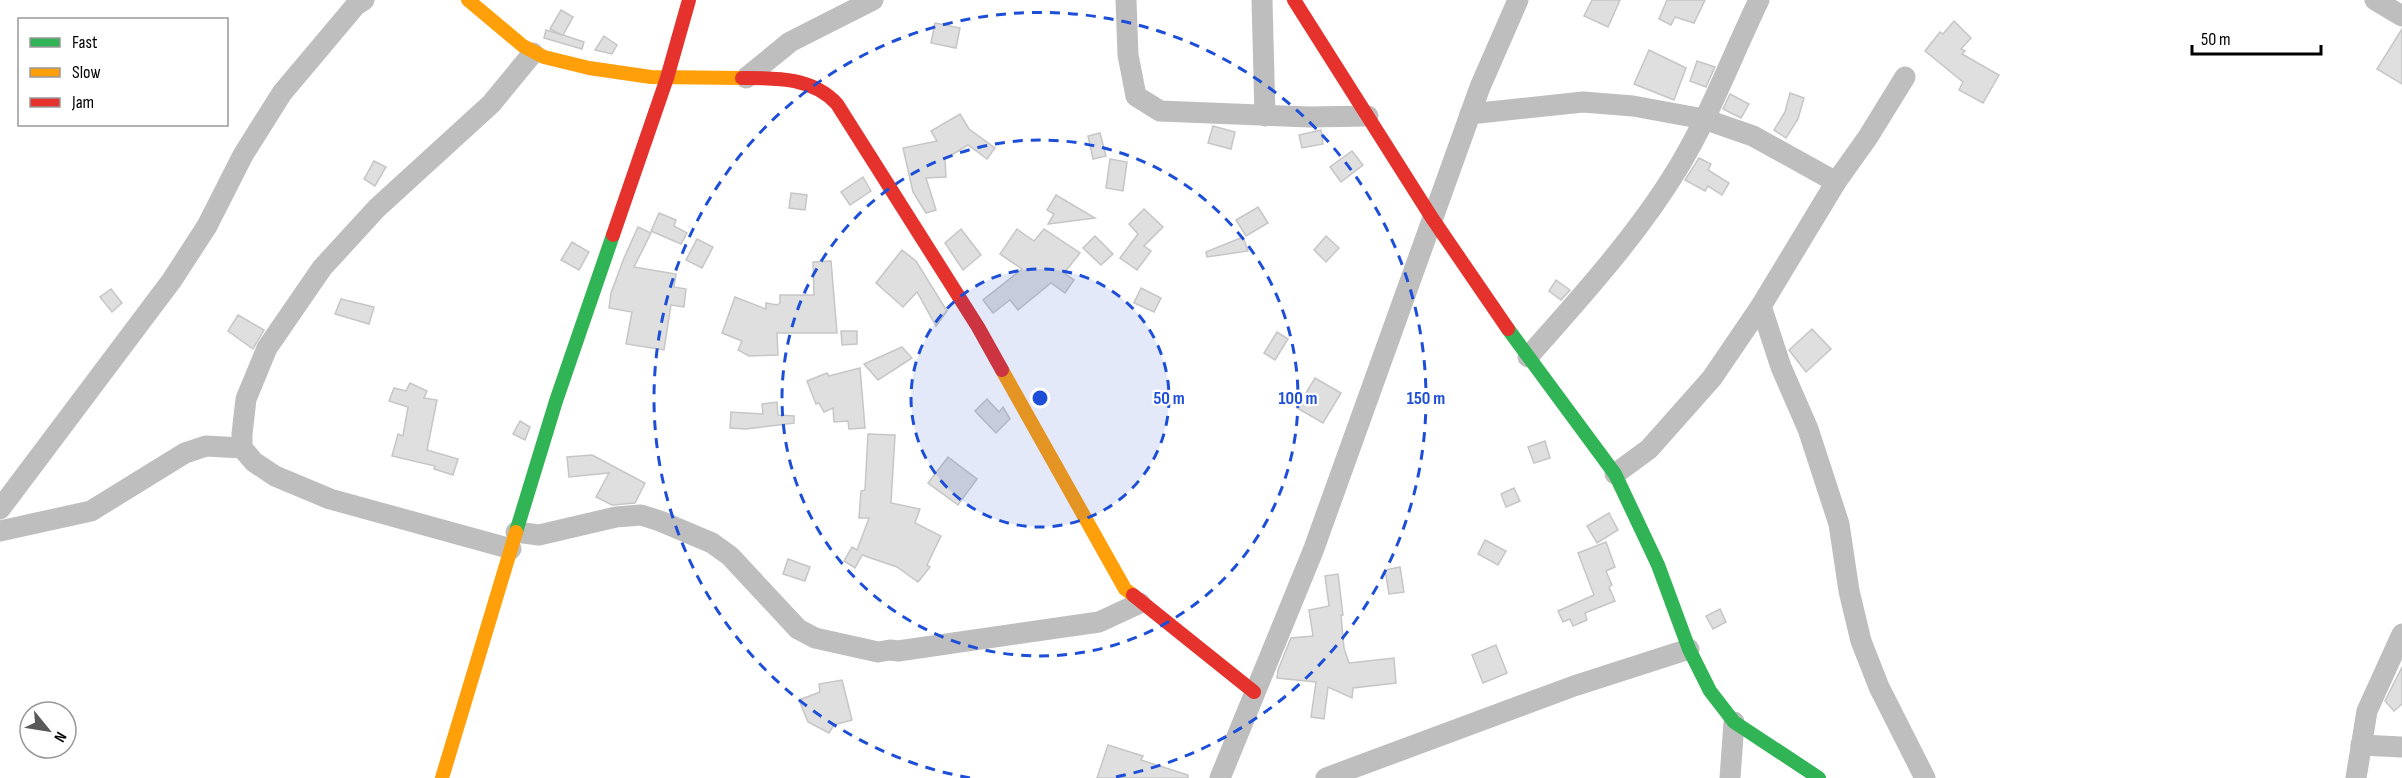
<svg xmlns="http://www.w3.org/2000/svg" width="2402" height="778" font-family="'Sofia Sans Condensed',sans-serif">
<rect width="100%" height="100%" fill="#fff"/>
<!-- building -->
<g fill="#dfdfdf" stroke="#c6c6c6" stroke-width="1.5">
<polygon points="1592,0 1620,0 1608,27 1584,16"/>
<polygon points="1667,0 1705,0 1694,23 1675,17 1671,25 1659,19"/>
<polygon points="561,10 573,17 563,35 584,42 582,49 544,38 546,30 562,35 550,29"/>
<polygon points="1954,21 1971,38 1961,49 1965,51 1962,54 1999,75 1983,103 1959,90 1963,82 1925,51 1940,32 1943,34"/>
<polygon points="935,23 960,28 956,48 931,43"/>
<polygon points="2402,29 2402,84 2377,69"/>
<polygon points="604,36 617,45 612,54 595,50"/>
<polygon points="1649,50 1686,68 1674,100 1634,84"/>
<polygon points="1697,61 1715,67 1706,87 1690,81"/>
<polygon points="1790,93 1804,98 1798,119 1786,138 1774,130 1785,112"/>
<polygon points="1730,94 1749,104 1741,118 1723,109"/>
<polygon points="960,114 969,129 995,148 987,159 968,145 945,159 946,177 926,178 936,210 926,213 913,192 903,148 937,141 931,131"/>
<polygon points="1213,126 1235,132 1231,149 1208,143"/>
<polygon points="1321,130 1323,144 1302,148 1299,135"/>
<polygon points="1100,133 1106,156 1093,159 1088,136"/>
<polygon points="1352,151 1363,165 1341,182 1330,167"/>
<polygon points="1699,158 1711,164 1708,170 1729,183 1722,195 1708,186 1705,191 1685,180"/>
<polygon points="1110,159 1127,162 1123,191 1106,188"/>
<polygon points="374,161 386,167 375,186 364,179"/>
<polygon points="863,177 871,191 850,205 841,192"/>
<polygon points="791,193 807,195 805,210 789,208"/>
<polygon points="1056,195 1095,218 1048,224 1054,214 1047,210"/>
<polygon points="1258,207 1268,223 1246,236 1236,220"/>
<polygon points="1144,209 1163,227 1144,246 1151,251 1137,270 1120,258 1138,234 1129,224"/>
<polygon points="659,213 676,220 674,226 687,233 681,244 651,231"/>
<polygon points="638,227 651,233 634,267 676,274 674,287 686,289 684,307 671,305 664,350 626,344 632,312 609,308 611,293 624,258"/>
<polygon points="961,229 981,255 963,270 945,243"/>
<polygon points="1017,229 1034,241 1044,229 1080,253 1064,273 1074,280 1065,293 1051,283 1018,310 1010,300 993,313 983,300 1022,269 1000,254"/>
<polygon points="1095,236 1113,254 1101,265 1083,248"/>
<polygon points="1326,236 1339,248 1326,262 1314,250"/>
<polygon points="1243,237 1248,251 1207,257 1206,252"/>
<polygon points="697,239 713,247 702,268 686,260"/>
<polygon points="572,242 589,252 579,270 561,260"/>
<polygon points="902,250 916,261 947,311 936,326 917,292 903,307 876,283"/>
<polygon points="831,261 837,333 777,333 778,355 749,356 738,350 742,341 722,333 735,297 766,309 766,303 777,305 780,303 780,295 814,295 813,262"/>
<polygon points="1556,280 1570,290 1561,300 1549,291"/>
<polygon points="1141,288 1161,298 1154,312 1134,303"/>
<polygon points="111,289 122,303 112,312 100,297"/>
<polygon points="341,299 374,307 369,324 335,314"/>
<polygon points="238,315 264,330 253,349 228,331"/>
<polygon points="1812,329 1831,349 1806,372 1789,350"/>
<polygon points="841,331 857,331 857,344 842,345"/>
<polygon points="1277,332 1288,339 1275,360 1264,353"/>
<polygon points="902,347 912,358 878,380 864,364"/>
<polygon points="860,368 865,428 849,429 848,421 834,422 833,408 824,412 819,403 816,404 807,381 827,373 829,376"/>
<polygon points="1315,378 1341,393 1323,423 1297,408"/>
<polygon points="410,383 427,391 424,398 437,400 427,450 458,459 453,475 434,469 435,466 392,456 398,434 403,436 408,407 389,401 394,388 406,391"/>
<polygon points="987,399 999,412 1003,407 1010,419 996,433 975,411"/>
<polygon points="777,402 778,415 794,416 794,423 746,429 730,428 731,412 763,414 762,404"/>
<polygon points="520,421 530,427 525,440 513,434"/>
<polygon points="868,434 895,435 891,503 920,509 915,523 941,536 927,565 930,567 918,582 897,567 862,555 855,568 844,561 852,547 857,550 869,518 859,518 861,491 865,490"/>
<polygon points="1545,441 1550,458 1534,463 1528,447"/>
<polygon points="592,455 645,483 635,503 612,505 596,497 609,473 569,477 567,457"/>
<polygon points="948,457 977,479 958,505 928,483"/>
<polygon points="1514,488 1520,501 1506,507 1501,494"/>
<polygon points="1609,513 1618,530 1597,543 1587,526"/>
<polygon points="1485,540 1506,551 1498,565 1478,554"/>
<polygon points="1606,542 1615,567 1606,571 1612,585 1609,587 1615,601 1585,613 1587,620 1573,626 1570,619 1563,622 1558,611 1594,595 1578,553"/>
<polygon points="788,559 810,567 805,581 783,574"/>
<polygon points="1400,567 1404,592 1389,594 1385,570"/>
<polygon points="1338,574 1343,615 1341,615 1344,648 1349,663 1394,658 1396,683 1353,688 1352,698 1328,687 1324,719 1311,717 1316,682 1277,678 1278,670 1291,638 1313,636 1309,610 1329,606 1325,576"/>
<polygon points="1720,609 1726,622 1713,629 1706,616"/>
<polygon points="1496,645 1507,673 1483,683 1472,655"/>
<polygon points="2402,667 2402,704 2394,711 2385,701"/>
<polygon points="842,680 852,720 834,725 829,733 808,722 799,700 820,692 819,684"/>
<polygon points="1108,745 1143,756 1141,760 1188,775 1188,778 1097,778"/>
</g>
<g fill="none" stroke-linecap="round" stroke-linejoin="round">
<!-- street -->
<g stroke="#bebebe" stroke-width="21">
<polyline points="1126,0 1128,55 1136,96 1160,111 1310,117 1368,116"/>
<polyline points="1262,0 1265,116"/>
<polyline points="2375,0 2402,16"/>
<polyline points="746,78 790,42 873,0"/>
<polyline points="1470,114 1583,102 1633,106 1704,119 1753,136 1836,182"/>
<polyline points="1761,306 1781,367 1808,429 1839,524 1849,591 1861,641 1879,687 1925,778"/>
<path d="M1528,357C1581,297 1636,237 1678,168C1710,115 1732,56 1759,0"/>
<polyline points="1615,474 1649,449 1712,378 1761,306 1836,182 1868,137 1905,77"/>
<polyline points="0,509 172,280 207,226 243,155 282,93 356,5 364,0"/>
<polyline points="0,531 91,511 185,453 206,446 242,448"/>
<polyline points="516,532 539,535 616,517 641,515 660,521 712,543 730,556 798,629 815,638 878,652 890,650 898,651 1099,622 1140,603"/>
<polyline points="511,549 330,499 275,476 254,462 242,448 242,434 246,399 267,348 322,268 377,208 491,104 533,53"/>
<polyline points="2361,745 2402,747"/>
<polyline points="1220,778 1313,551 1480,87 1518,0"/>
<polyline points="1326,778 1574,686 1689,649"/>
<polyline points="1730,778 1734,722"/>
<polyline points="2356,778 2367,711 2402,634"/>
</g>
<!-- fast -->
<g stroke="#30b455" stroke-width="14">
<polyline points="1508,329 1615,474 1658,565 1689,649 1710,691 1734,722 1819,778"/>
<polyline points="516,532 556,401 613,235"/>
</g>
<!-- slow -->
<g stroke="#ff9f0a" stroke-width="14">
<polyline points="468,0 523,46 544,57 589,68 651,77 742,78"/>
<polyline points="1002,370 1125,589 1133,595"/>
<polyline points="442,778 516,532"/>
</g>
<!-- jam -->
<g stroke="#e5322d" stroke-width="14">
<polyline points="1294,0 1432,218 1508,329"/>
<path d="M742,78C776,78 812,77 837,104L978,327L1002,370"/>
<polyline points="613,235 667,78 689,0"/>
<polyline points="1133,595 1254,692"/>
</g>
</g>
<!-- distance rings -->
<circle cx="1040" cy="398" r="129" fill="#1d4ed8" fill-opacity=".12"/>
<g fill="none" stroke="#1d4ed8" stroke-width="3" stroke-dasharray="10 8">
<circle cx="1040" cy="398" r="129"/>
<circle cx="1040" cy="398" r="258"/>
<path d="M970 778A386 386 0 1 1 1110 778"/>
</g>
<circle cx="1040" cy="398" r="9" fill="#1d4ed8" stroke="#fff" stroke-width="3"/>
<g font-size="18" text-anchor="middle" font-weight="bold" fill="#1d4ed8" stroke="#fff" stroke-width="4.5" stroke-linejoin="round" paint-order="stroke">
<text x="1169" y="404">50 m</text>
<text x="1298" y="404">100 m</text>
<text x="1426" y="404">150 m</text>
</g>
<!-- legend -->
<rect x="18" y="18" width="210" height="108" fill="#ffffff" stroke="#999999" stroke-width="1.5"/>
<rect x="30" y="38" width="30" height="9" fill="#30b455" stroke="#999999" stroke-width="1.5"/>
<text x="72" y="48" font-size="18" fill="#000000">Fast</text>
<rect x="30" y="68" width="30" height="9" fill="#ff9f0a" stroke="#999999" stroke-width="1.5"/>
<text x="72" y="78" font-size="18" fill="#000000">Slow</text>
<rect x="30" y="98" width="30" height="9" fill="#e5322d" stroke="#999999" stroke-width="1.5"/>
<text x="72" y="108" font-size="18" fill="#000000">Jam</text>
<!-- north arrow -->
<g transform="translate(48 730) rotate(120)"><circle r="28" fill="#ffffff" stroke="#999999" stroke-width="1.5"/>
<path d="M0-4.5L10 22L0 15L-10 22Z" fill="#595959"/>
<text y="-9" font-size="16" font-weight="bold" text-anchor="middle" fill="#000000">N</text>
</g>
<!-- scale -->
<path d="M2192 45v9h129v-9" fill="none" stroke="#000000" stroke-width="3"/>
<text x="2201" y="45" font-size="18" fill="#000000" stroke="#ffffff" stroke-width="4.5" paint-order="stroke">50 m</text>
</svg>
